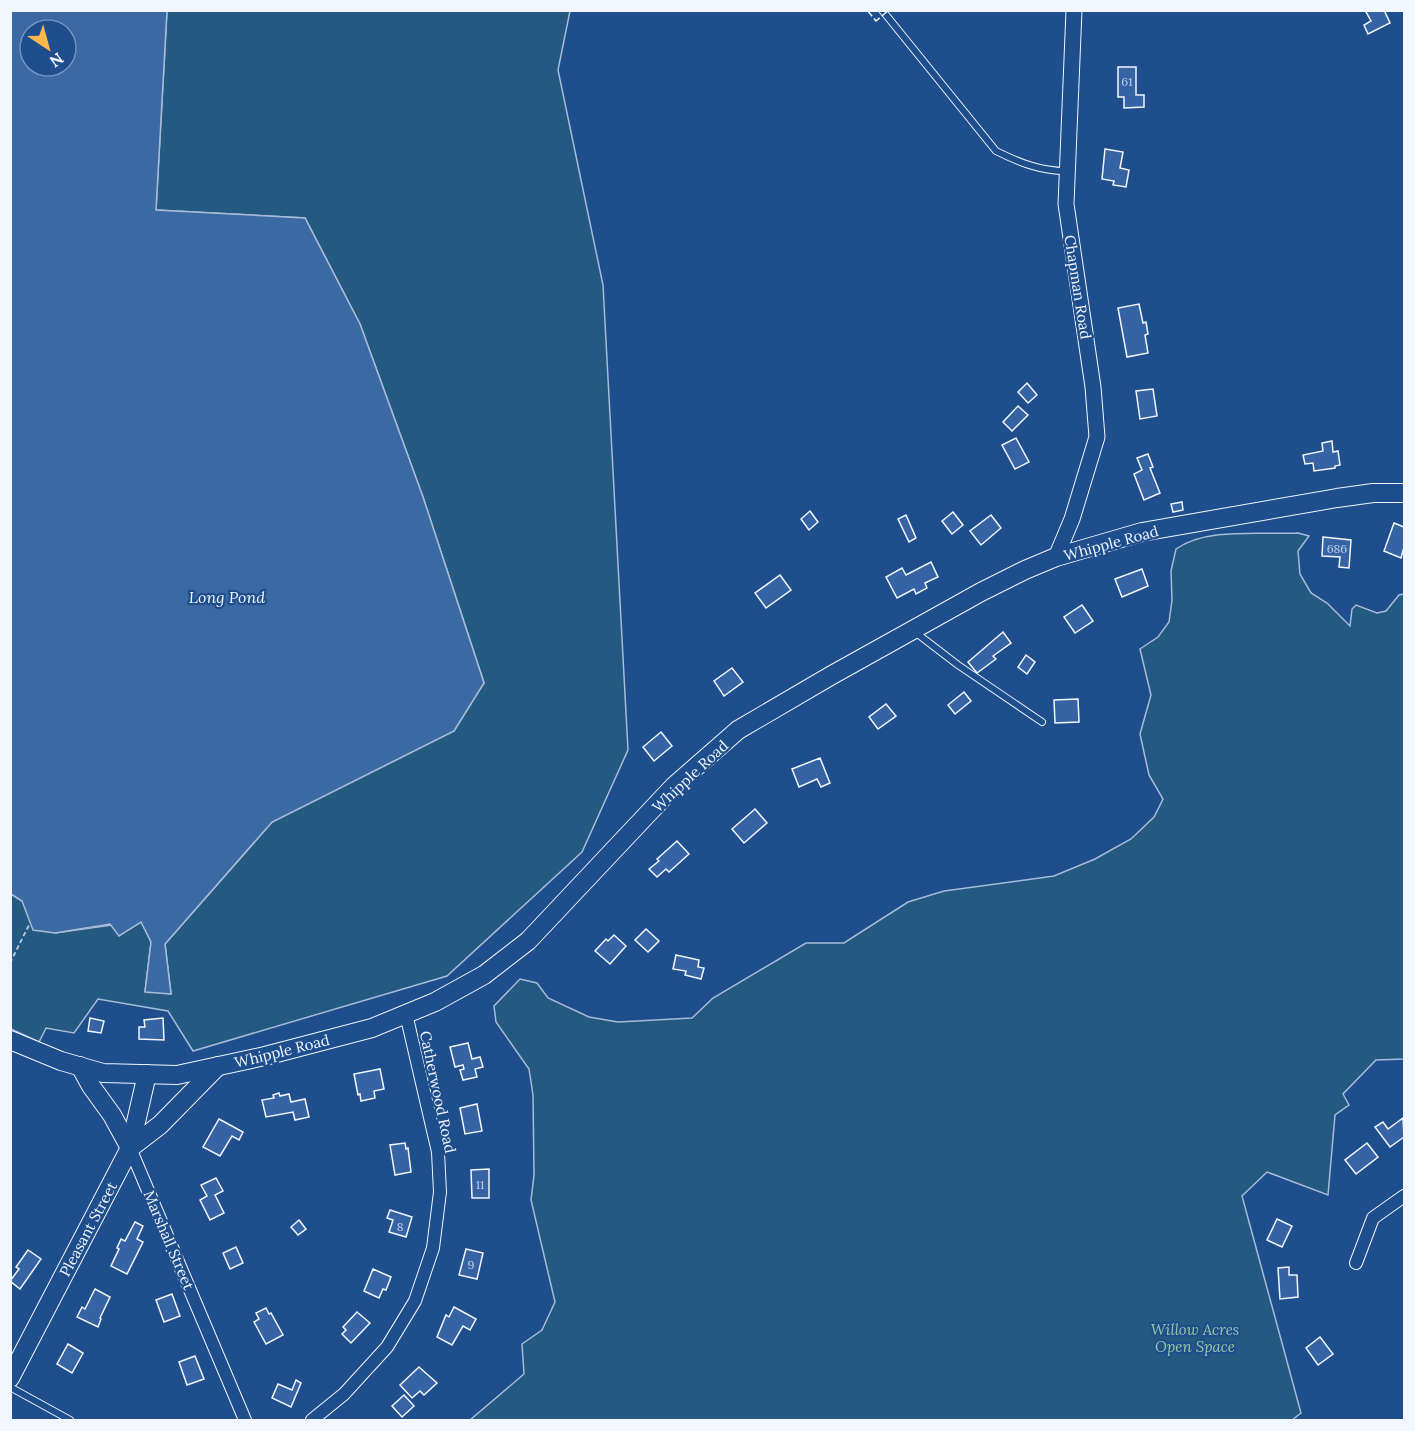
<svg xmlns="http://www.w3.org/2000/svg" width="1415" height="1431" font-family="Lora,serif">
<rect width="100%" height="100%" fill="#1f4e8c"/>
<!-- green -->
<g fill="#245a82" stroke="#a8bbd7" stroke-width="1.5">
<polygon points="167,11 570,11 558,70 603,285 628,750 582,852 447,976 193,1051 168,1011 98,999 74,1033 46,1028 39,1042 11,1029 11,894 22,901 55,933 141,921 151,942 145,991 171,994 165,944 272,822 454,731 484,683 423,497 360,324 305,218 156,210"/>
<path d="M1298,533L1309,536L1298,551L1300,574L1311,593L1327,603L1350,626L1352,609L1356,605L1377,613L1386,611L1399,595L1404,594V1059L1376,1060L1343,1094L1349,1105L1335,1115L1328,1195L1267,1172L1242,1196L1301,1413L1292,1420H470L524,1374L522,1344L542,1330L555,1302L531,1200L534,1175L533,1095L529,1069L496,1022L494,1006L520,979L537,983L548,998L589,1017L618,1022L692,1018L713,998L806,943H844L908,902L944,891L1054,876L1095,859L1131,839L1154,817L1163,799L1149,775L1140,734L1151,695L1140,649L1158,637L1169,622L1172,600L1171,571L1176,549C1207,527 1261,535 1298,533Z"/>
</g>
<!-- water -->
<path fill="#3b69a3" stroke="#a8bbd7" stroke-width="1.5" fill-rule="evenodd" d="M11,10L167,11L156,210L305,218L360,324L423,497L484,683L454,731L272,822L165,944L171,994L145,992L151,942L141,922L119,936L110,924L55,933L33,930L22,901L11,894ZM30,30H66V66H30Z"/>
<!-- building -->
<g fill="#3563a3" stroke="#f2f6ff" stroke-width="1.5">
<polygon points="1365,10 1384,10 1390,23 1368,34 1364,25 1371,21"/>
<polygon points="1118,67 1136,67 1136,95 1144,95 1144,107 1124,108 1124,97 1118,97"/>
<polygon points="1105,149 1123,152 1120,168 1129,170 1126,187 1113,185 1114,181 1102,179"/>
<polygon points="1139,304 1143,323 1146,322 1148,334 1145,335 1148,353 1127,357 1118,308"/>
<polygon points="1027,383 1037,395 1028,403 1018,392"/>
<polygon points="1153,389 1157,416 1140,419 1136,391"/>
<polygon points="1018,406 1028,415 1012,431 1003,422"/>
<polygon points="1016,438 1029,462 1015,469 1002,445"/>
<polygon points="1332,441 1333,452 1338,451 1340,465 1335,466 1335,468 1314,471 1313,463 1305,464 1303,455 1323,451 1322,443"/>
<polygon points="1148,454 1153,467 1150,468 1160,493 1144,500 1134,474 1142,470 1137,458"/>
<polygon points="1182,502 1183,510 1173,512 1171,504"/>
<polygon points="810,511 818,522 809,530 801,519"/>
<polygon points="953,512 963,525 952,534 942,521"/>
<polygon points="906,515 916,538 909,542 898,519"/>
<polygon points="991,515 1001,528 981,545 970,531"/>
<polygon points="1394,523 1404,527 1404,547 1401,558 1384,551"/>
<polygon points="1323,537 1351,540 1349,568 1339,567 1340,557 1322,556"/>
<polygon points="931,562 938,577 925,583 927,588 916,594 914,589 897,598 886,577 902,568 906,575"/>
<polygon points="1142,569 1148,586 1122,597 1115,579"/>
<polygon points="780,575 791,590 766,608 755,593"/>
<polygon points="1082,605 1093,621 1075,633 1064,617"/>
<polygon points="1003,632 1011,643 993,656 996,659 977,673 968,662"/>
<polygon points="1026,655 1035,662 1027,674 1018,667"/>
<polygon points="732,668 743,682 724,696 714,681"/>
<polygon points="964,692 971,701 955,714 948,705"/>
<polygon points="1078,699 1079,722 1055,723 1054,700"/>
<polygon points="886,704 896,716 878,729 869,717"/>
<polygon points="661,732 672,746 654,761 643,747"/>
<polygon points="820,758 830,783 821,787 817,779 799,787 792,769"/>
<polygon points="755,809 767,823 744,843 732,829"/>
<polygon points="677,841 689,854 669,872 666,869 657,877 649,869 659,861 657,859"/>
<polygon points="646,929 659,941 648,952 635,940"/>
<polygon points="614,935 626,946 610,964 595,951 606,939 608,941"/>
<polygon points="676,955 699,960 698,967 704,968 701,979 685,975 686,971 673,969"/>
<polygon points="90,1018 104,1021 101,1033 88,1031"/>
<polygon points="163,1018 164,1040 139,1039 139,1027 145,1027 144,1020"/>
<polygon points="468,1043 472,1059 480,1057 483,1067 475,1069 477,1077 463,1080 460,1070 464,1069 463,1065 455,1067 450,1047"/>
<polygon points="380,1069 384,1089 374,1091 375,1098 361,1101 360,1094 358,1095 354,1074"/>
<polygon points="279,1093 280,1096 289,1094 291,1102 305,1099 309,1117 295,1120 293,1112 266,1117 262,1100 274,1098 273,1095"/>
<polygon points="477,1104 482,1131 465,1134 460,1108"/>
<polygon points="1403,1118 1404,1137 1390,1147 1375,1127 1383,1122 1388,1129"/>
<polygon points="219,1119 243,1132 239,1140 232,1136 220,1156 203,1147"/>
<polygon points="405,1143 406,1149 408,1148 411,1172 395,1175 390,1145"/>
<polygon points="1367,1143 1378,1157 1356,1174 1345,1160"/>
<polygon points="489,1169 489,1198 472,1198 471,1170"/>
<polygon points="216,1178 223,1191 215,1195 224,1213 210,1220 200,1200 207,1196 201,1185"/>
<polygon points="390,1210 412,1217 406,1237 389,1232 393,1220 387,1218"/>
<polygon points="1277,1219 1292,1226 1282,1247 1267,1240"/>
<polygon points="299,1220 306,1229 298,1235 291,1227"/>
<polygon points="135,1222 143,1226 137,1239 143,1242 127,1274 111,1266 119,1249 117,1248 121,1239 125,1241"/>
<polygon points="236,1247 243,1263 230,1269 223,1253"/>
<polygon points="466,1249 483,1253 477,1279 459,1275"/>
<polygon points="28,1250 41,1259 20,1289 10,1281 19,1269 16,1267"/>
<polygon points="1289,1267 1289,1275 1297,1275 1298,1297 1280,1299 1278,1268"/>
<polygon points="373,1269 391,1277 386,1290 383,1289 379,1298 364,1291"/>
<polygon points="95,1289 110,1297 100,1318 101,1319 98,1327 77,1317 82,1307 85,1309"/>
<polygon points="172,1294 180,1316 164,1322 156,1300"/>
<polygon points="454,1307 476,1319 470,1330 463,1326 452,1345 437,1337 446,1315 449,1317"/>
<polygon points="266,1308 269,1314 271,1313 283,1335 266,1344 254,1322 259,1319 256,1313"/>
<polygon points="357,1312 370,1323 351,1343 342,1334 346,1330 343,1327"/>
<polygon points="1320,1337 1333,1354 1318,1365 1306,1348"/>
<polygon points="68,1344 83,1353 72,1373 57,1364"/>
<polygon points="195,1356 204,1379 187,1385 179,1362"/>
<polygon points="419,1367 437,1383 424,1395 420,1391 412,1398 400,1385"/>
<polygon points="296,1380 301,1383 291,1407 272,1398 278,1384 292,1390"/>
<polygon points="404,1395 414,1406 402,1417 392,1406"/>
</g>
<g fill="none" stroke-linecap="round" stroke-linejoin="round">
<!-- service casing -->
<g stroke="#f2f6ff" stroke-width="8">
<g id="service">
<path d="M882,10L996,151C1018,162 1040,171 1066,171"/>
<polyline points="915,632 958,665 1042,722"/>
<polyline points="10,1387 70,1420"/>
</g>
</g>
<!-- minor casing -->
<g stroke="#f2f6ff" stroke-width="14">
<g id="minor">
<polyline points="130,1148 245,1420"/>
<polyline points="1356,1263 1373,1218 1404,1196"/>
<polyline points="312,1420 344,1394 387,1347 415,1301 433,1248 440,1192 438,1152 406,1014"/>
</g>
</g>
<!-- tertiary casing -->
<g stroke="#f2f6ff" stroke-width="17">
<polyline id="tertiary" points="1056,557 1072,519 1097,437 1093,387 1066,204 1074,10"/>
</g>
<!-- secondary casing -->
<g stroke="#f2f6ff" stroke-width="20">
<g id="secondary">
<polyline points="10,1040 61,1061 103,1073 177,1075 265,1056 372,1028 435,1002 484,975 528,941 674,786 738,730 832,675 981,592 1025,570 1056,557 1142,532 1337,498 1373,493 1404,493"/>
<polyline points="80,1066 91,1086 112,1115 130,1148 160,1125 218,1066"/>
<polyline points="10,1378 130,1148 147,1074"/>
</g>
</g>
<!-- path -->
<polyline stroke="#b3c4dc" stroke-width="2" stroke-dasharray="4.5 3" stroke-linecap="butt" points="10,963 30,923"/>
<!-- service -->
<use href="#service" stroke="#1f4e8c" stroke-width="6"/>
<!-- minor -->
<use href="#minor" stroke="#1f4e8c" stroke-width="12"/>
<!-- tertiary -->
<use href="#tertiary" stroke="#1f4e8c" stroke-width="15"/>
<!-- secondary -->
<use href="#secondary" stroke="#1f4e8c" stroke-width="18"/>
<!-- fence -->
<polyline stroke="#f2f6ff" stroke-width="1.5" stroke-dasharray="8 3" stroke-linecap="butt" points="867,10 876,21 889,10"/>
</g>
<g text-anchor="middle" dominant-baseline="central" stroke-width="4.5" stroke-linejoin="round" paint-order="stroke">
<!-- number labels -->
<g font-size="12" fill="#c3d1e8">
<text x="1127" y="81">61</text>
<text x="1337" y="548">686</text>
<text x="480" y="1184">11</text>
<text x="400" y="1226">8</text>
<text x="471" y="1264">9</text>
</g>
<!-- street labels -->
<g font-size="15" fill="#f2f6ff" stroke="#1f4e8c">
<text transform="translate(1078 287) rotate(81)">Chapman Road</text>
<text transform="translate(1111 543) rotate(-15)">Whipple Road</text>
<text transform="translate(690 776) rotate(-43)">Whipple Road</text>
<text transform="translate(282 1051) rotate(-14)">Whipple Road</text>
<text transform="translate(438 1092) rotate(78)">Catherwood Road</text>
<text transform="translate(88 1229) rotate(-62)">Pleasant Street</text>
<text transform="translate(169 1240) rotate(67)">Marshall Street</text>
</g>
<!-- park labels -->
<g font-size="15" font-style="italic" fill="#97c8a6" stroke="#1f4e8c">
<text x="1195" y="1329">Willow Acres<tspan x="1195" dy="17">Open Space</tspan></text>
</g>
<!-- water labels -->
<g font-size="16" font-style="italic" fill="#f2f6ff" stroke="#1f4e8c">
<text x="227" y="597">Long Pond</text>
</g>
</g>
<!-- border -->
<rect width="1415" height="1431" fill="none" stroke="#f2f6ff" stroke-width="24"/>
<!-- north arrow -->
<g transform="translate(48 48) rotate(144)"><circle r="28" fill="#1f4e8c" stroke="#7391ba" stroke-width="1.5"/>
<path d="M0-4.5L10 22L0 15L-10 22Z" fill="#ffb74d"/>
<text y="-9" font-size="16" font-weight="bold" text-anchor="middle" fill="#f2f6ff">N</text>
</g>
</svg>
